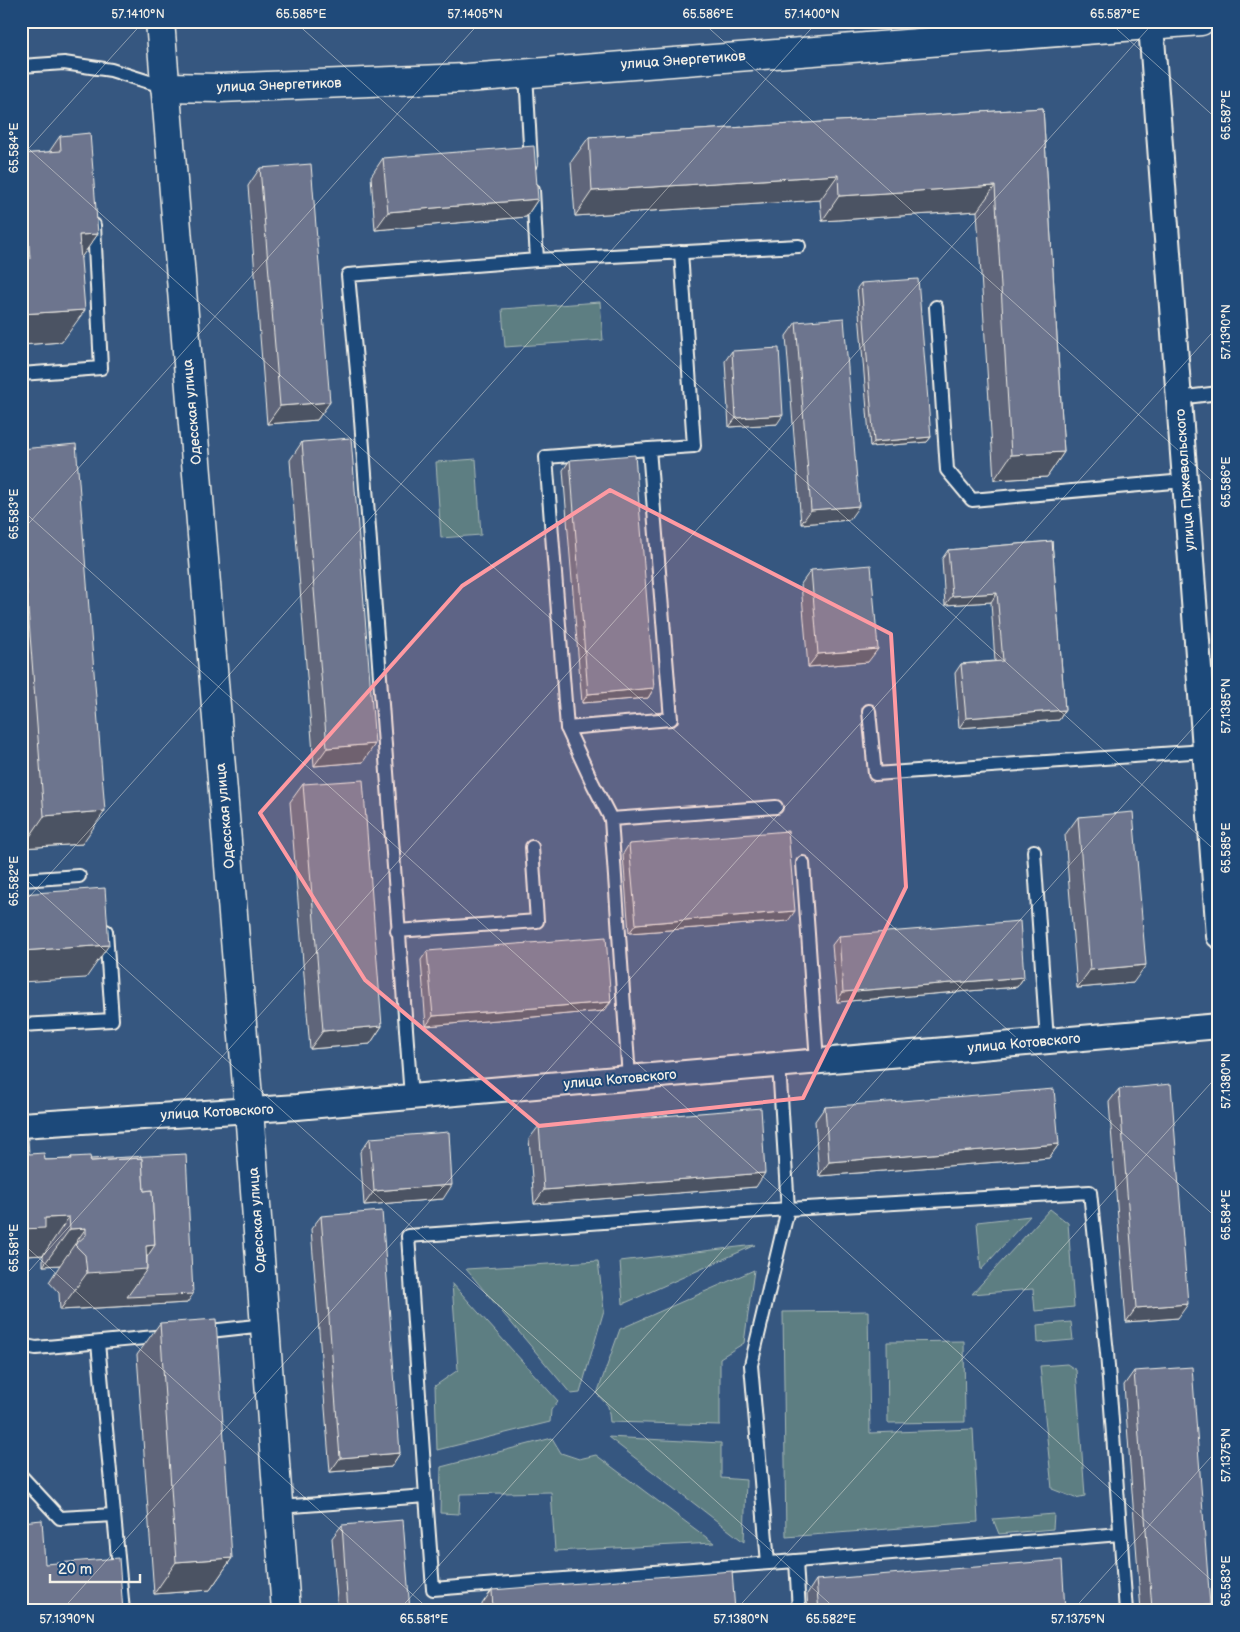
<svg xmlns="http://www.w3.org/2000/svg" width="1240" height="1632" font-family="'Balsamiq Sans',sans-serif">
<rect width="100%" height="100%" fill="#365780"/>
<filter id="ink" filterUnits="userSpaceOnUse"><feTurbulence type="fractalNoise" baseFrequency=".02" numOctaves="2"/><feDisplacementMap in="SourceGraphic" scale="10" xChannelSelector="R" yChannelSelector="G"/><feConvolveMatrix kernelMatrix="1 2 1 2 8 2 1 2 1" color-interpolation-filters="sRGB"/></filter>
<g filter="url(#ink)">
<!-- green -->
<g fill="#5d7e82" stroke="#a8b8b5">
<polygon points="600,302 603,340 505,347 502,309"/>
<polygon points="476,459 481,535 441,538 436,462"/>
<polygon points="1050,1209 1068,1223 1074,1307 1035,1311 1033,1289 972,1294"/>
<polygon points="1030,1216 981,1270 977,1222"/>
<polygon points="755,1245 623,1304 620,1261"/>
<polygon points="598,1261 604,1310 580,1393 571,1394 466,1269"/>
<polygon points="754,1270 744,1343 720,1358 720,1425 610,1422 608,1406 597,1394 620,1329"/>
<polygon points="452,1283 558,1401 551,1410 550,1422 437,1450 435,1386 458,1370"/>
<polygon points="868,1311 870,1433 973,1429 978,1522 786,1537 783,1312"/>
<polygon points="1071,1322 1073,1340 1038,1343 1037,1325"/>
<polygon points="964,1341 965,1422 888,1423 887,1342"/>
<polygon points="1067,1364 1076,1370 1085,1496 1075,1498 1052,1489 1040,1366"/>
<polygon points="608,1437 721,1443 721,1478 746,1480 744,1542"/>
<polygon points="552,1438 561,1453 579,1459 596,1455 714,1543 555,1551 551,1492 460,1494 459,1514 440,1513 441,1467"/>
<polygon points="1054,1514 1053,1529 999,1534 993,1519"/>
</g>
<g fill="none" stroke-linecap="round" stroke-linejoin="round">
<!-- lane casing -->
<g stroke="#f4f1e8" stroke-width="16">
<g id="lane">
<polyline points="21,66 64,63 111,70 165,87"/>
<polyline points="526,73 531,163"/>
<polyline points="533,190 537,260"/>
<polyline points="936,307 947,470 972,500 1184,481"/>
<polyline points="21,374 101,368 94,225"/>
<polyline points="1178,398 1219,393"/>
<polygon points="649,449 671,719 567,728 546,457"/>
<polyline points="649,449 694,446 681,252"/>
<polyline points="869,711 875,774 1205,751"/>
<polyline points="567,728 593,784 611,819"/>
<polyline points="1034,851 1047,1041"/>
<polyline points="803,863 817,1061"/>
<polyline points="21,880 79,876"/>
<polyline points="397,931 537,921 532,847"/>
<polyline points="21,1025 112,1020 106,931"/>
<polyline points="779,1065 788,1209 1090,1192 1107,1353 1126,1611"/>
<polyline points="629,1078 611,819 776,807"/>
<polyline points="411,1097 359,393 348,275 537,260 799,246"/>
<polyline points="201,1332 265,1325"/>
<polyline points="98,1343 123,1611"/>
<polyline points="21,1345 36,1348 166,1336"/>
<polyline points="21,1476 60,1518 114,1515"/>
<polyline points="426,1496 408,1236 788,1209 751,1365 768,1563"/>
<polyline points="279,1507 426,1496 433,1589 796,1561 1120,1534"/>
<polyline points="796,1561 799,1611"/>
</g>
</g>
<!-- street casing -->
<g stroke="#f4f1e8" stroke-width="28">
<g id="street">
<polyline points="1151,25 1219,936"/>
<polyline points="21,1125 297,1107 1219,1026"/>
</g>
</g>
<!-- secondary casing -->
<g stroke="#f4f1e8" stroke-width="31">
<g id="secondary">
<polyline points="160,21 249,1110 286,1611"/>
<polyline points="165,87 220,88 467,78 1201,21"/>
</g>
</g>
<!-- lane -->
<use href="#lane" stroke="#1f4a7a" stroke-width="12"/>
<!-- street -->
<use href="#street" stroke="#1f4a7a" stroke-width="24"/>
<!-- secondary -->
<use href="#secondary" stroke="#1f4a7a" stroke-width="28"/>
</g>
<!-- wall -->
<g fill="#5e657a" stroke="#f4f1e8">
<polygon points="557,21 650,21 558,28"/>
<polygon points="655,21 687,21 683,26 656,28"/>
<polygon points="1043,108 1064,452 1047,477 994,480 977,211 822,221 820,200 575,216 571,162 589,137"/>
<polygon points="60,136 98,234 81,257 62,342 21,345 21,154 49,152"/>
<polygon points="383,158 538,199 526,217 375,230 371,176"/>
<polygon points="260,168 330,402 317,420 267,424 248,186"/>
<polygon points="861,283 931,437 927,442 870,447 857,288"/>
<polygon points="796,322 849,520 801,524 786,336"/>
<polygon points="732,351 777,424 729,427 725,361"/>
<polygon points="302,442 363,762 314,766 290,460"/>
<polygon points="21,449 82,844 22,848 21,840"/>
<polygon points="570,460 654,688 648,698 582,703 563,470"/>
<polygon points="1052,541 1065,710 1059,720 959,728 955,673 961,664 995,661 991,602 945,605 942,559 948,550"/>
<polygon points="811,570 868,662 808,667 801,584"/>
<polygon points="303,784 382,1026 370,1044 310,1049 290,802"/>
<polygon points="1078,817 1133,983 1077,988 1065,835"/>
<polygon points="629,844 788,921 629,933 623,854"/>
<polygon points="839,936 1024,977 1017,987 837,1002 832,945"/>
<polygon points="427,951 611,1002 604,1011 426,1026 421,960"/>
<polygon points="1119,1089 1178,1318 1126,1322 1109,1102"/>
<polygon points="825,1107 1059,1144 1049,1158 819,1176 815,1121"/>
<polygon points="539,1126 756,1187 534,1204 529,1139"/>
<polygon points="370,1138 443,1199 364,1205 360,1152"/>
<polygon points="29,1154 45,1160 69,1159 71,1157 90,1159 187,1303 60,1310 59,1293 49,1282 60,1265 43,1266 43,1255 26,1256"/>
<polygon points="321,1216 400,1453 391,1467 330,1472 311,1229"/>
<polygon points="160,1323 232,1558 210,1590 154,1594 137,1355"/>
<polygon points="1134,1371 1206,1611 1141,1611 1124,1385"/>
<polygon points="342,1525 410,1611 338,1611 332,1538"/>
<polygon points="816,1580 1065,1611 808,1611 807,1594"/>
<polygon points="492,1590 735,1611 482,1611 482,1604"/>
</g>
<!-- shaded-wall -->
<g fill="#4c5263" stroke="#f4f1e8">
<polygon points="562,21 650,21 558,28"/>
<polygon points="661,21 687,21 683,26 656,28"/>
<polygon points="838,175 820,200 575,216 592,191"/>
<polygon points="995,186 977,211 822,221 839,196"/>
<polygon points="21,189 25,189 21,195"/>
<polygon points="538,199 526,217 375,230 388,212"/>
<polygon points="98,234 75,266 79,235"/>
<polygon points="85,310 62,342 21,345 21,314"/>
<polygon points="330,402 317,420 267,424 280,406"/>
<polygon points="783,415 777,424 729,427 736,418"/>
<polygon points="931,437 927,442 870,447 874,442"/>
<polygon points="1064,452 1047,477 994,480 1011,455"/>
<polygon points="859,506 849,520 801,524 811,510"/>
<polygon points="997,593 991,602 945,605 952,596"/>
<polygon points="878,649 868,662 808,667 818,654"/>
<polygon points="654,688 648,698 582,703 588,694"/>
<polygon points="1065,710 1059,720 959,728 966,718"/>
<polygon points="375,744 363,762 314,766 327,748"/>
<polygon points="105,811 82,844 22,848 44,816"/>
<polygon points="795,911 788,921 629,933 636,924"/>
<polygon points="109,945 86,978 21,982 21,951"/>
<polygon points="1146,965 1133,983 1077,988 1090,970"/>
<polygon points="1024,977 1017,987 837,1002 843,992"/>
<polygon points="611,1002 604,1011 426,1026 433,1016"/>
<polygon points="382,1026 370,1044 310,1049 323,1031"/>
<polygon points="1059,1144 1049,1158 819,1176 829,1162"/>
<polygon points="765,1173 756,1187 534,1204 544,1190"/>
<polygon points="452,1185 443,1199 364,1205 374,1191"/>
<polygon points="69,1217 43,1255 26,1256 21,1262 21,1229 45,1218"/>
<polygon points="86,1228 60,1265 43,1266 70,1229"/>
<polygon points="155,1245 147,1269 193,1294 187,1303 60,1310 87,1273 146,1246"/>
<polygon points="1188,1304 1178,1318 1126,1322 1136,1308"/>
<polygon points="400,1453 391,1467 330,1472 340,1458"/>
<polygon points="232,1558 210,1590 154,1594 176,1562"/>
<polygon points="1210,1605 1206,1611 1151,1611 1152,1609"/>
</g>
<!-- building -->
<g fill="#6d758e" stroke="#f4f1e8">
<polygon points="1043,108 1064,452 1011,455 995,186 839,196 838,175 592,191 589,137"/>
<polygon points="90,133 98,234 79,235 85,310 21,314 21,259 30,259 25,189 21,189 21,154 61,151 60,136"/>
<polygon points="534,146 538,199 388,212 383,158"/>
<polygon points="311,164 330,402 280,406 260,168"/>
<polygon points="918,279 931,437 874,442 861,283"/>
<polygon points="844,318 859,506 811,510 796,322"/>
<polygon points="779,348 783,415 736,418 732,351"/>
<polygon points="351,438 375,744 327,748 302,442"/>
<polygon points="76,444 105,811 44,816 21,518 21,449"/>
<polygon points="635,455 654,688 588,694 570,460"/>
<polygon points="1052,541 1065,710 966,718 961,664 1003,661 997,593 952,596 948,550"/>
<polygon points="871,565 878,649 818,654 811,570"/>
<polygon points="363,780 382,1026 323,1031 303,784"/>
<polygon points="1133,812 1146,965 1090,970 1078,817"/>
<polygon points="788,831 795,911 636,924 629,844"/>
<polygon points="105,888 109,945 21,951 21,894"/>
<polygon points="1020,921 1024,977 843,992 839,936"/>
<polygon points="606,937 611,1002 433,1016 427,951"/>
<polygon points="1171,1084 1188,1304 1136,1308 1119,1089"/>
<polygon points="1054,1089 1059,1144 829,1162 825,1107"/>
<polygon points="761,1108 765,1173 544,1190 539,1126"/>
<polygon points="449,1132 452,1185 374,1191 370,1138"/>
<polygon points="21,1139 28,1139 29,1154 44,1153 45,1160 72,1159 71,1157 90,1156 91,1161 142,1158 144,1191 152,1190 155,1245 146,1246 147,1269 87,1273 85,1255 75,1245 86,1235 86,1228 70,1229 69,1217 45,1218 45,1228 21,1229"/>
<polygon points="186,1154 193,1294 127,1297 147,1269 147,1257 155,1245 152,1190 144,1191 142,1158 91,1161 90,1159"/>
<polygon points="382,1211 400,1453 340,1458 321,1216"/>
<polygon points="216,1319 232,1558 176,1562 160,1323"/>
<polygon points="1192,1367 1210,1605 1152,1609 1134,1371"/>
<polygon points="42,1520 45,1564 119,1558 123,1611 21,1611 21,1522"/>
<polygon points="403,1520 410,1611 348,1611 342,1525"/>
<polygon points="1062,1560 1065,1611 819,1611 816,1580"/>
<polygon points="732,1571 735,1611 493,1611 492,1590"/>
</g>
</g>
<!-- marked area -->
<path fill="#ff9aa2" fill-opacity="0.2" stroke="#ff9aa2" stroke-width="4" stroke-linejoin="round" d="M610,490L891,634L906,887L803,1098L539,1126L365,980L260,813L462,586Z"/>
<!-- ticks -->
<path fill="none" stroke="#f4f1e8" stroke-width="1" stroke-opacity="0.45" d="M294,21L1219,854M701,21L1219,487M1108,21L1219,121M21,142L1219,1220M21,157L144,21M21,509L1219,1587M21,532L481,21M21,875L838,1611M21,906L818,21M21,1242L431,1611M21,1280L1155,21M21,1608L24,1611M61,1611L1219,325M398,1611L1219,699M735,1611L1219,1074M1072,1611L1219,1448"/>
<g text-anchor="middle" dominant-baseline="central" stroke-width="4" stroke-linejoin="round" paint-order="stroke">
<!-- street labels -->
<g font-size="14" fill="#f4f1e8" stroke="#1f4a7a">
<text transform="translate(683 60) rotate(-4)">улица Энергетиков</text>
<text transform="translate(279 85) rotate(-2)">улица Энергетиков</text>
<text transform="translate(192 412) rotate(-95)">Одесская улица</text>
<text transform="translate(1185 480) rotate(-94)">улица Пржевальского</text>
<text transform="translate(225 816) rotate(-95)">Одесская улица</text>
<text transform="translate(1024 1043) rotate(-5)">улица Котовского</text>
<text transform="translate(620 1079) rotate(-5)">улица Котовского</text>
<text transform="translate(217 1112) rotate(-3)">улица Котовского</text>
<text transform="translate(257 1220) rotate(-94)">Одесская улица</text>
</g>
</g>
<!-- margin -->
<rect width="1240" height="1632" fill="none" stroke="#1f4a7a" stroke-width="55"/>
<!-- scale -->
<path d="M50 1574v8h90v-8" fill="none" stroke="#f4f1e8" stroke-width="2.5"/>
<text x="58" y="1574" font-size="15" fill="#f4f1e8" stroke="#1f4a7a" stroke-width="4" paint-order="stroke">20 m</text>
<rect x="28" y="28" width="1184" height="1576" fill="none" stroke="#f4f1e8" stroke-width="2"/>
<g font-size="12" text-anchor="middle" fill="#f4f1e8">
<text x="138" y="18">57.1410°N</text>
<text x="301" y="18">65.585°E</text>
<text x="475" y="18">57.1405°N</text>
<text x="708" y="18">65.586°E</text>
<text x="812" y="18">57.1400°N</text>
<text x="1115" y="18">65.587°E</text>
<text transform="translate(1226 115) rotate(-90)" y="4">65.587°E</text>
<text transform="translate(14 148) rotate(-90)" y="4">65.584°E</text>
<text transform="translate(1226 332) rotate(-90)" y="4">57.1390°N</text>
<text transform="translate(1226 482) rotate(-90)" y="4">65.586°E</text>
<text transform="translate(14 514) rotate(-90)" y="4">65.583°E</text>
<text transform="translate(1226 706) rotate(-90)" y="4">57.1385°N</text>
<text transform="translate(1226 848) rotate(-90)" y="4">65.585°E</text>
<text transform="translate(14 881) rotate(-90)" y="4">65.582°E</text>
<text transform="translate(1226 1081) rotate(-90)" y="4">57.1380°N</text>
<text transform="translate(1226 1215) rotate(-90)" y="4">65.584°E</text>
<text transform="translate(14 1248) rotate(-90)" y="4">65.581°E</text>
<text transform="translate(1226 1455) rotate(-90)" y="4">57.1375°N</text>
<text transform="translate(1226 1581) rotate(-90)" y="4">65.583°E</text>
<text x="67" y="1623">57.1390°N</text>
<text x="424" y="1623">65.581°E</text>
<text x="741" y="1623">57.1380°N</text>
<text x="831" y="1623">65.582°E</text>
<text x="1078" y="1623">57.1375°N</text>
</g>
</svg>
